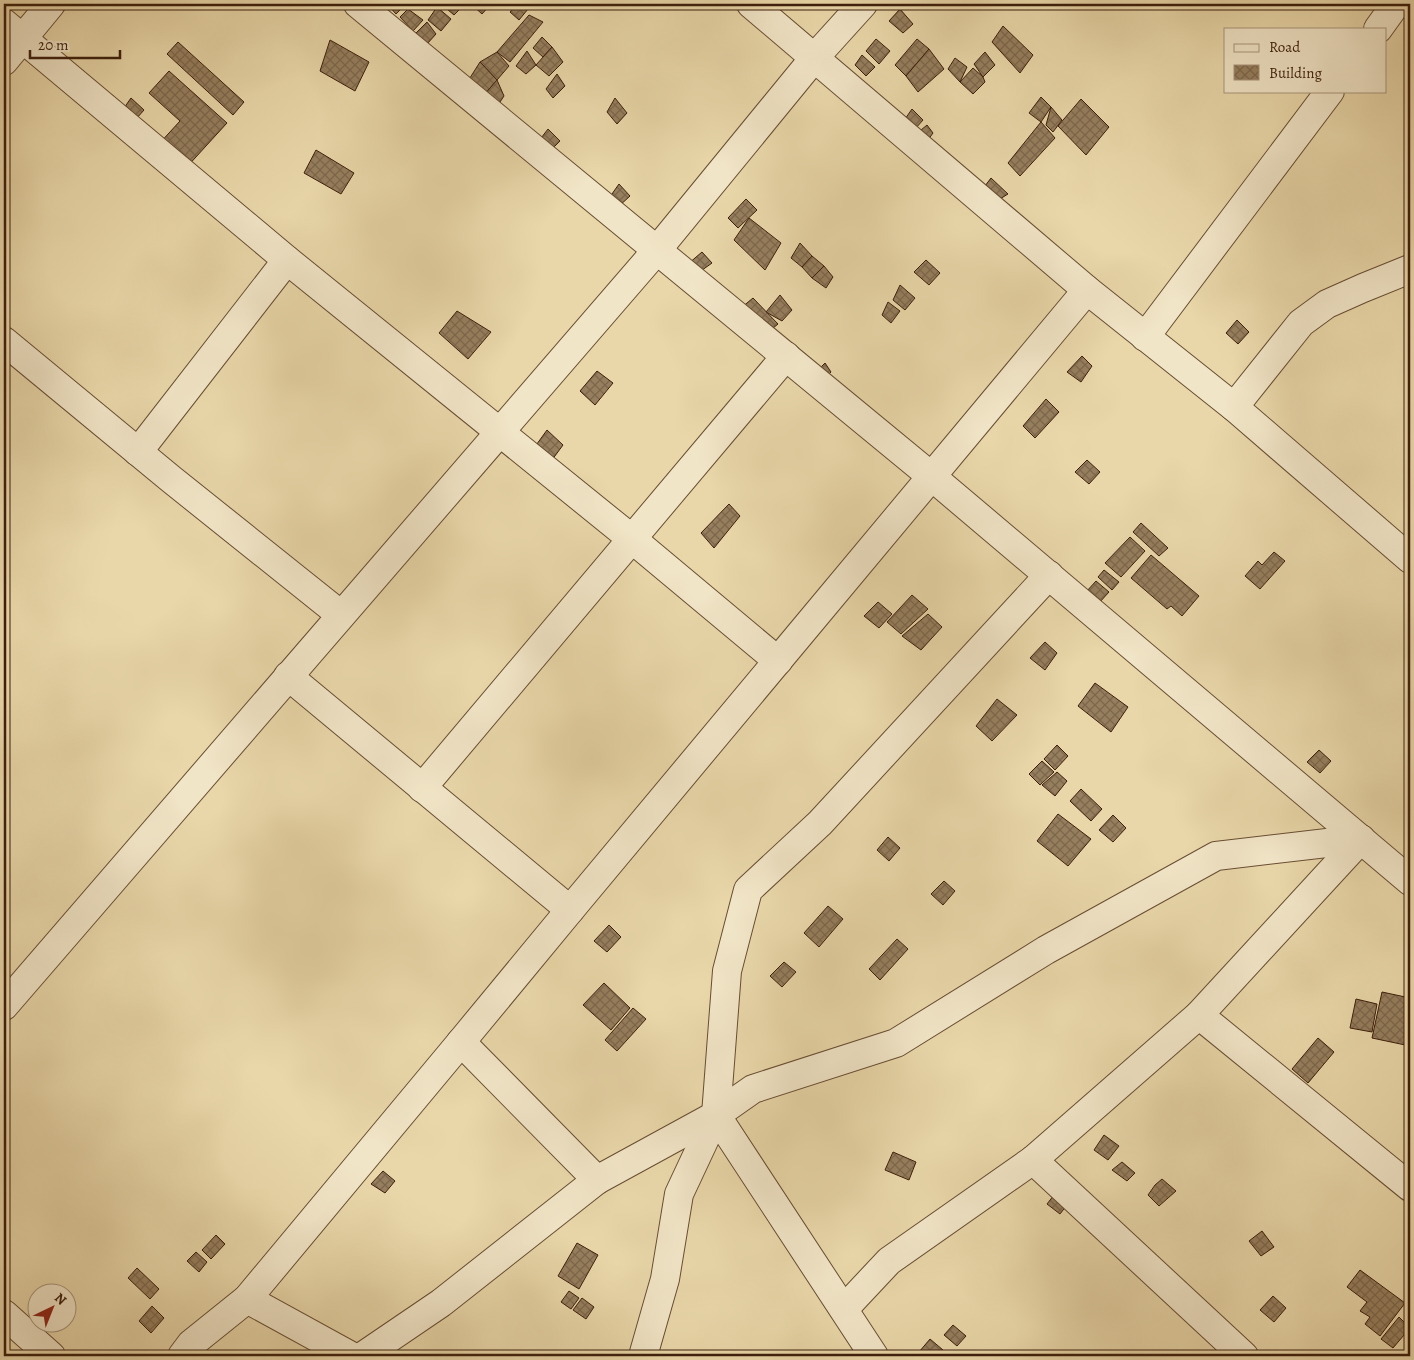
<svg xmlns="http://www.w3.org/2000/svg" width="1414" height="1360" font-family="Alegreya,serif">
<defs>
<pattern id="building-cross-hatch" width="8" height="8" patternUnits="userSpaceOnUse" patternTransform="scale(1.25)"><rect width="8" height="8" fill="#967f5e"/><path d="M0 0l8 8M0 8l8-8" fill="none" stroke="#7c674c"/></pattern>
</defs>
<rect width="100%" height="100%" fill="#e9d7a9"/>
<filter id="stains"><feTurbulence type="fractalNoise" baseFrequency=".004" numOctaves="4"/><feColorMatrix values="0 0 0 0 .2 0 0 0 0 .09 0 0 0 0 .02 0 0 0 .5 -.17"/></filter>
<radialGradient id="worn" r=".72"><stop offset=".6" stop-color="#630" stop-opacity="0"/><stop offset="1" stop-color="#630" stop-opacity=".3"/></radialGradient>
<!-- building -->
<g fill="url(#building-cross-hatch)" stroke="#3d1f0c">
<polygon points="390,4 406,4 396,14 389,6"/>
<polygon points="441,4 456,4 461,8 454,15"/>
<polygon points="471,4 491,4 482,14"/>
<polygon points="517,4 522,4 528,9 519,20 510,12"/>
<polygon points="437,7 451,19 441,31 428,20"/>
<polygon points="408,9 423,20 413,31 400,17"/>
<polygon points="900,9 913,24 903,33 889,21"/>
<polygon points="529,15 543,22 510,62 497,52"/>
<polygon points="427,22 436,34 427,44 416,33"/>
<polygon points="1003,26 1033,55 1020,73 992,42"/>
<polygon points="542,37 552,47 543,57 533,48"/>
<polygon points="876,39 890,51 879,64 866,51"/>
<polygon points="917,39 929,49 906,76 895,65"/>
<polygon points="330,40 369,62 355,91 320,71"/>
<polygon points="178,42 244,102 233,115 167,54"/>
<polygon points="552,47 563,62 549,76 536,65"/>
<polygon points="929,49 944,69 918,92 906,76"/>
<polygon points="527,51 536,65 526,74 516,66"/>
<polygon points="497,52 509,66 497,80 480,62"/>
<polygon points="985,52 995,65 983,77 974,64"/>
<polygon points="862,55 875,67 866,76 855,65"/>
<polygon points="955,58 967,67 960,82 948,69"/>
<polygon points="480,62 497,80 484,95 468,81"/>
<polygon points="973,68 983,77 985,82 973,94 960,82"/>
<polygon points="169,71 227,123 185,169 158,145 180,121 149,93"/>
<polygon points="557,74 565,86 553,98 546,89"/>
<polygon points="497,80 504,96 496,108 484,95"/>
<polygon points="1041,97 1051,107 1041,122 1029,113"/>
<polygon points="131,98 144,110 136,119 124,108"/>
<polygon points="615,98 627,113 617,124 607,112"/>
<polygon points="1081,99 1109,127 1086,155 1058,126"/>
<polygon points="1051,107 1062,120 1053,132 1046,125"/>
<polygon points="912,109 923,120 915,129 905,119"/>
<polygon points="1041,122 1055,138 1020,176 1008,163"/>
<polygon points="927,125 933,133 925,144 915,135"/>
<polygon points="548,129 560,141 549,152 538,142"/>
<polygon points="316,150 354,173 341,194 304,173"/>
<polygon points="991,178 1008,194 995,202 982,190"/>
<polygon points="619,184 630,196 618,207 607,201"/>
<polygon points="746,199 757,210 738,228 728,218"/>
<polygon points="749,218 781,243 765,270 734,240"/>
<polygon points="800,243 812,256 802,267 791,258"/>
<polygon points="702,252 712,263 698,273 688,264"/>
<polygon points="812,256 824,266 812,278 802,267"/>
<polygon points="926,260 940,273 929,285 914,272"/>
<polygon points="824,266 833,277 826,288 812,278"/>
<polygon points="900,285 915,298 905,310 893,300"/>
<polygon points="780,295 792,310 782,321 766,312"/>
<polygon points="753,298 778,324 766,334 741,308"/>
<polygon points="888,302 900,311 891,323 882,315"/>
<polygon points="457,311 491,332 468,359 439,333"/>
<polygon points="1237,320 1249,332 1238,344 1226,333"/>
<polygon points="1082,356 1092,366 1081,382 1067,372"/>
<polygon points="825,363 831,372 823,380 816,372"/>
<polygon points="597,371 613,383 595,405 580,391"/>
<polygon points="1046,399 1059,412 1035,438 1023,426"/>
<polygon points="547,430 563,445 549,464 529,455"/>
<polygon points="1087,460 1100,472 1089,484 1075,472"/>
<polygon points="729,504 740,516 714,548 701,533"/>
<polygon points="1141,523 1168,548 1159,556 1133,532"/>
<polygon points="1130,537 1145,551 1121,577 1105,563"/>
<polygon points="1274,552 1285,561 1260,589 1245,576 1258,561 1262,565"/>
<polygon points="1151,555 1199,596 1182,616 1171,606 1167,609 1131,578"/>
<polygon points="1104,570 1119,582 1112,590 1098,577"/>
<polygon points="1096,581 1109,592 1099,603 1086,592"/>
<polygon points="912,595 928,609 901,634 887,622"/>
<polygon points="878,602 892,614 879,628 864,616"/>
<polygon points="928,614 942,627 921,650 902,636"/>
<polygon points="1045,642 1057,653 1045,670 1030,658"/>
<polygon points="1095,683 1128,707 1111,732 1078,706"/>
<polygon points="997,699 1017,715 992,741 976,726"/>
<polygon points="1057,745 1068,756 1055,770 1044,759"/>
<polygon points="1319,750 1331,761 1320,773 1307,762"/>
<polygon points="1042,761 1054,772 1040,785 1029,774"/>
<polygon points="1057,772 1067,781 1055,796 1042,785"/>
<polygon points="1081,789 1102,809 1091,821 1070,801"/>
<polygon points="1058,814 1091,839 1068,866 1037,841"/>
<polygon points="1113,815 1126,828 1113,842 1099,830"/>
<polygon points="888,837 900,848 889,861 877,850"/>
<polygon points="944,881 955,891 943,905 931,894"/>
<polygon points="828,906 843,919 819,947 804,933"/>
<polygon points="609,925 621,937 607,952 594,941"/>
<polygon points="897,939 908,949 880,980 869,969"/>
<polygon points="784,962 796,972 782,987 770,976"/>
<polygon points="604,983 630,1008 611,1030 583,1005"/>
<polygon points="1382,992 1410,998 1410,1046 1372,1038"/>
<polygon points="1356,999 1377,1004 1372,1032 1350,1028"/>
<polygon points="633,1008 646,1019 617,1051 605,1040"/>
<polygon points="1318,1038 1334,1052 1308,1083 1292,1069"/>
<polygon points="1104,1135 1119,1146 1108,1160 1094,1150"/>
<polygon points="893,1152 916,1162 909,1180 885,1170"/>
<polygon points="1122,1162 1135,1173 1127,1181 1112,1170"/>
<polygon points="383,1171 395,1181 385,1193 371,1184"/>
<polygon points="1162,1179 1176,1191 1159,1206 1148,1195 1155,1185"/>
<polygon points="1057,1191 1070,1201 1060,1214 1047,1204"/>
<polygon points="1262,1231 1274,1247 1261,1256 1249,1241"/>
<polygon points="216,1235 225,1244 211,1259 202,1250"/>
<polygon points="577,1243 598,1255 579,1289 558,1276"/>
<polygon points="196,1252 207,1262 199,1272 187,1261"/>
<polygon points="137,1268 159,1289 150,1299 128,1278"/>
<polygon points="1360,1270 1405,1303 1380,1336 1365,1324 1370,1317 1360,1311 1367,1302 1347,1287"/>
<polygon points="569,1291 579,1298 571,1309 561,1302"/>
<polygon points="1273,1296 1286,1308 1274,1322 1260,1310"/>
<polygon points="582,1298 594,1307 586,1319 573,1310"/>
<polygon points="152,1306 164,1318 151,1333 139,1321"/>
<polygon points="1399,1317 1410,1328 1393,1348 1381,1339"/>
<polygon points="953,1325 966,1336 957,1346 944,1335"/>
<polygon points="930,1339 943,1350 939,1356 925,1356 919,1352"/>
</g>
<g fill="none" stroke-linecap="round" stroke-linejoin="round">
<!-- street casing -->
<g stroke="#684d33" stroke-width="30">
<g id="street">
<polyline points="358,4 931,476 1410,881"/>
<polyline points="751,4 1087,290 1234,407 1410,559"/>
<polyline points="4,23 287,260 632,539 778,661"/>
<polyline points="1378,29 1396,4"/>
<polyline points="4,61 51,4"/>
<polyline points="1145,337 1330,91"/>
<polyline points="4,341 171,479 341,615"/>
<polyline points="1234,407 1301,323 1327,304 1363,288 1410,269"/>
<polyline points="138,452 287,260"/>
<polyline points="288,676 570,910"/>
<polyline points="422,788 786,356"/>
<polyline points="1361,839 1199,1015 1410,1187"/>
<polyline points="4,1006 657,250 815,57 863,4"/>
<polyline points="461,1042 597,1180"/>
<polyline points="716,1115 874,1356"/>
<polyline points="1033,1160 1244,1356"/>
<polyline points="247,1299 351,1356"/>
<polyline points="844,1309 889,1261 1033,1160 1199,1015"/>
<polyline points="4,1314 51,1356"/>
<polyline points="182,1356 191,1344 247,1299 461,1042 570,910 1087,290"/>
<polyline points="363,1356 441,1303 597,1180 716,1115 753,1089 896,1043 1046,950 1216,856 1361,839"/>
<polyline points="643,1356 665,1279 679,1194 716,1115 727,971 748,890 820,823 1049,575"/>
</g>
</g>
<!-- street -->
<use href="#street" stroke="#f1e5c7" stroke-width="28"/>
</g>
<!-- margin -->
<rect width="1414" height="1360" fill="none" stroke="#e9d7a9" stroke-width="20"/>
<rect x="5" y="5" width="1404" height="1350" fill="none" stroke="#3d1f0c" stroke-width="2.5"/>
<rect x="10" y="10" width="1394" height="1340" fill="none" stroke="#3d1f0c"/>
<!-- legend -->
<rect x="1224" y="28" width="162" height="65" fill="#f1e5c7" stroke="#a9967c"/>
<rect x="1234" y="44" width="25" height="8" fill="#f1e5c7" stroke="#a9967c"/>
<text x="1269" y="52" font-size="15" fill="#3d1f0c">Road</text>
<rect x="1234" y="65" width="25" height="15" fill="url(#building-cross-hatch)" stroke="#a9967c"/>
<text x="1269" y="78" font-size="15" fill="#3d1f0c">Building</text>
<!-- north arrow -->
<g transform="translate(52 1308) rotate(43)"><circle r="24" fill="#f1e5c7" stroke="#a9967c"/>
<path d="M0-4L9 19L0 12L-9 19Z" fill="#8f2418"/>
<text y="-8" font-size="14" font-weight="bold" text-anchor="middle" fill="#3d1f0c">N</text>
</g>
<!-- scale -->
<path d="M30 50v8h90v-8" fill="none" stroke="#3d1f0c" stroke-width="2.5"/>
<text x="38" y="50" font-size="15" fill="#3d1f0c" stroke="#f1e5c7" stroke-width="4" paint-order="stroke">20 m</text>
<rect width="100%" height="100%" filter="url(#stains)"/>
<rect width="100%" height="100%" fill="url(#worn)"/>
</svg>
